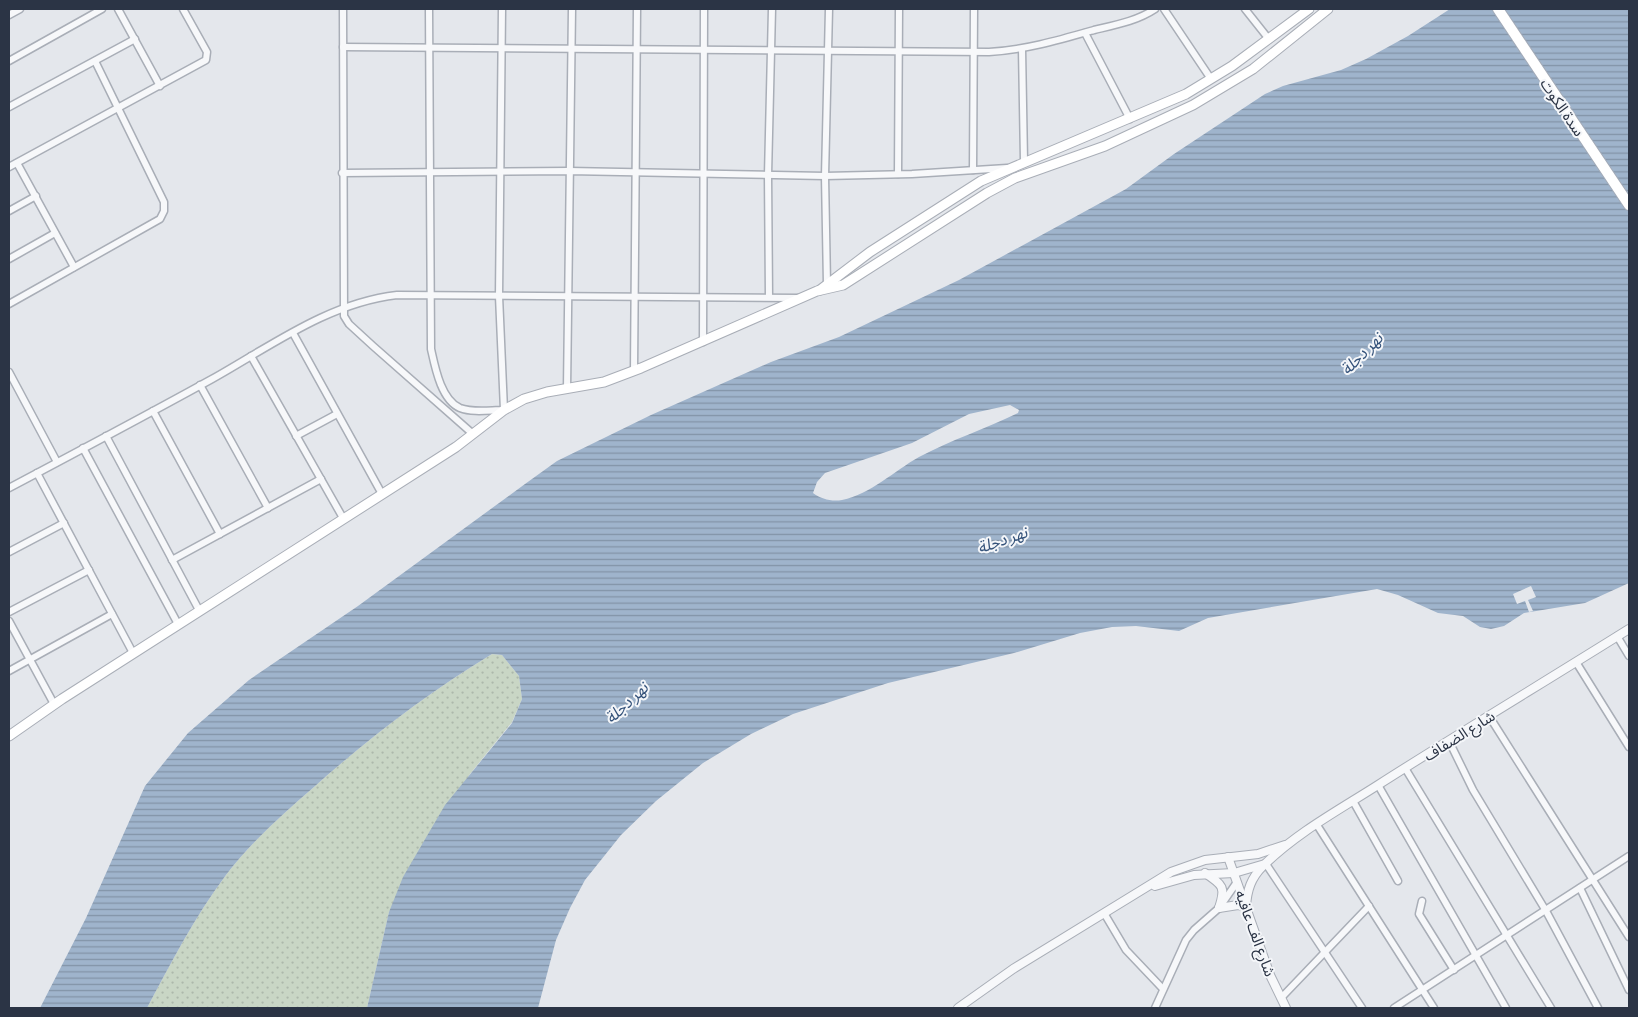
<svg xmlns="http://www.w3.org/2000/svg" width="1638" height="1017" font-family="Commissioner,'Noto Sans Arabic',sans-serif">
<defs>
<pattern id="grass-dots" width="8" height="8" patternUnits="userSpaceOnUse" patternTransform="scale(1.25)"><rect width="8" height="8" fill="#c9d6c5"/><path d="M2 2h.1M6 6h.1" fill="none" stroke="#adb8ab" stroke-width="1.8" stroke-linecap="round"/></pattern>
<pattern id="water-rules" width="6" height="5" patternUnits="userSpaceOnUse" patternTransform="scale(1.25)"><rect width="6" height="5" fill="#9fb4cc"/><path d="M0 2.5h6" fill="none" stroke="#8293a7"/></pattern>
</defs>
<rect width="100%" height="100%" fill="#e4e7ec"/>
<!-- grass -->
<path fill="url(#grass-dots)" d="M492,654L502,655L519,676L522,699L512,722L470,774L389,912L367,1008H147C171,963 195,916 226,875C251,842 283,814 314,787C370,737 428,693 492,654Z"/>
<!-- water -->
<path fill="url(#water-rules)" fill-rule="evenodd" d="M1450,9H1629V583L1585,603L1524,613L1504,626L1491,629L1480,627L1463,616L1438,613L1398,595L1377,589L1208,618L1179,631L1136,626L1112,627L1080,633L1014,653L888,683L793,714L751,734L703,763L656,801L621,835L585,880L570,908L556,940L538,1008H367L389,912L403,877L445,805L512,723L522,699L519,676L502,655L492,654C428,693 370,737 314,787C283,814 251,842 226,875C195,916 171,963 147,1008H40L86,918L145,786L188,733L249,680L358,606L525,484L557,461L651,415L771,362L839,337L959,280L1126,189L1174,154L1265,94L1283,86L1341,70L1366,59L1408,36ZM1010,405L1019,410L1018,413C985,429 951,440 919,457C894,471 871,494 842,500C832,502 821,499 813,493L817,482L825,473L912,443L969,414Z"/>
<!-- pier -->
<polygon fill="#e4e7ec" points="1531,586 1536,597 1528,600 1533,611 1529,612 1525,601 1517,604 1513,594"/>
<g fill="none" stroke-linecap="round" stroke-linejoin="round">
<!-- minor casing -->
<g stroke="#a9aeb7" stroke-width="9">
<g id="minor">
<polyline points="118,9 160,86"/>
<polyline points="343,9 344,316 349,324 373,346 473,434"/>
<path d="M429,9L431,349C435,367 441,400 460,408C473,413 490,410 504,410L499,296L502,9"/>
<polyline points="1164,9 1211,79"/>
<polyline points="1245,9 1268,38"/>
<polyline points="9,15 20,9"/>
<polyline points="1085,33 1130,119"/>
<path d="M343,47L989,52C1025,50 1059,40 1094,30C1115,25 1137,21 1155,9"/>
<polyline points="1022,49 1024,161"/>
<polyline points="9,61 102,9"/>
<polyline points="9,107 135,39"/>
<polyline points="17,163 74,267"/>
<polyline points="9,167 206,60 207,52 183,9"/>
<polyline points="973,170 974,9"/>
<polyline points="342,173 569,171 825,176 912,174 1007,168"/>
<polyline points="898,174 899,9"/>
<polyline points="9,211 36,196"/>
<polyline points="9,259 55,233"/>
<polyline points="827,284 825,176 829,9"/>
<polyline points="769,297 768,175 772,9"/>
<polyline points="9,304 160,219 164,211 164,202 95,61"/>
<polyline points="293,333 382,494"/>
<polyline points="703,342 704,9"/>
<polyline points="251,356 343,518"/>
<polyline points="634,371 637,9"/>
<polyline points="9,372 57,462"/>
<polyline points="200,385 268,508"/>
<polyline points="567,389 572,9"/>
<polyline points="153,411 220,534"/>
<polyline points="106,436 199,610"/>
<polyline points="296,436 337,414"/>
<polyline points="83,448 178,624"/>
<polyline points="37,473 133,653"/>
<path d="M9,488C77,452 145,416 212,379C271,346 328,303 397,295L799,298"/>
<polyline points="9,552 64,523"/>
<polyline points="172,560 321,479"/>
<polyline points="9,612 89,570"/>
<polyline points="9,621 54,704"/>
<polyline points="1617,636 1629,656"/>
<polyline points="1576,662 1629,747"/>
<polyline points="9,671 112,614"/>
<polyline points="1489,716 1629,937"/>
<polyline points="1449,741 1473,790 1546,911 1598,1008"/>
<polyline points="1405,768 1551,1008"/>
<polyline points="1378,785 1506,1008"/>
<polyline points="1353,801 1398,881"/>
<polyline points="1317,825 1434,1008"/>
<polyline points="1266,864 1362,1008"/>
<polyline points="1580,888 1629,990"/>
<polyline points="1422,901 1419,914 1454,970"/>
<polyline points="1104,913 1126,950 1163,989"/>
<polyline points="1281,998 1369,906"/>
<polyline points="1155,1008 1186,940 1194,930 1219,908 1237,882"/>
<polyline points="1394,1008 1629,856"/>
</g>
</g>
<!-- tertiary casing -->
<g stroke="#a9aeb7" stroke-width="10">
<g id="tertiary">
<polyline points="1228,857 1270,975 1286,1008"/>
<path d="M1205,873C1223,885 1226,887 1219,908"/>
<polyline points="1155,886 1194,875 1234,873 1265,864"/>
<path d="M1219,908L1238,905L1246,907C1247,890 1251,878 1263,866C1296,833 1339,810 1378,785C1461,732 1546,681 1629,629"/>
<polyline points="958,1008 1013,969 1171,872 1205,860 1258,854 1285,845"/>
</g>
</g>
<!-- secondary casing -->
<g stroke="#a9aeb7" stroke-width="11">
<g id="secondary">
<polyline points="820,290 870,252 981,181 1186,94 1232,66 1309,9"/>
<polyline points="9,736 62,699 456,447 504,410 524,399 547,392 604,382 641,368 817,291 843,285 987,193 1015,178 1105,146 1193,105 1253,69 1328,9"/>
</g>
</g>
<!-- primary casing -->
<g stroke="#a3abb8" stroke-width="12">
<polyline id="primary" points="1498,9 1629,205"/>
</g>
<!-- minor -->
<use href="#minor" stroke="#f7f8fa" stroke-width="6"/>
<!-- tertiary -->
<use href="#tertiary" stroke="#f7f8fa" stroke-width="8"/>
<!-- secondary -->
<use href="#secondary" stroke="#fff" stroke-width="9"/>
<!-- primary -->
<use href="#primary" stroke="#fff" stroke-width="10"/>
</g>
<g text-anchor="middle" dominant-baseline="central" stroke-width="4" stroke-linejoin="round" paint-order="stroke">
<!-- street labels -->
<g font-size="15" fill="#2b3445" stroke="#f4f6f9">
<text transform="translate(1563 107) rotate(56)">سدة الكوت</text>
<text transform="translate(1459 735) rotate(-32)">شارع الضفاف</text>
<text transform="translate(1256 933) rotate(70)">شارع الف عافيه</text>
</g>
<!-- water labels -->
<g font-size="16" font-style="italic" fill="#34527a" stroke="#f4f6f9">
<text transform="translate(1361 353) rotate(-45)">نهر دجلة</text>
<text transform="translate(1002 539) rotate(-19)">نهر دجلة</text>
<text transform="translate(626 702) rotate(-43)">نهر دجلة</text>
</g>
</g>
<!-- border -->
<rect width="1638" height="1017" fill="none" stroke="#2b3445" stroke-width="20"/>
</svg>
